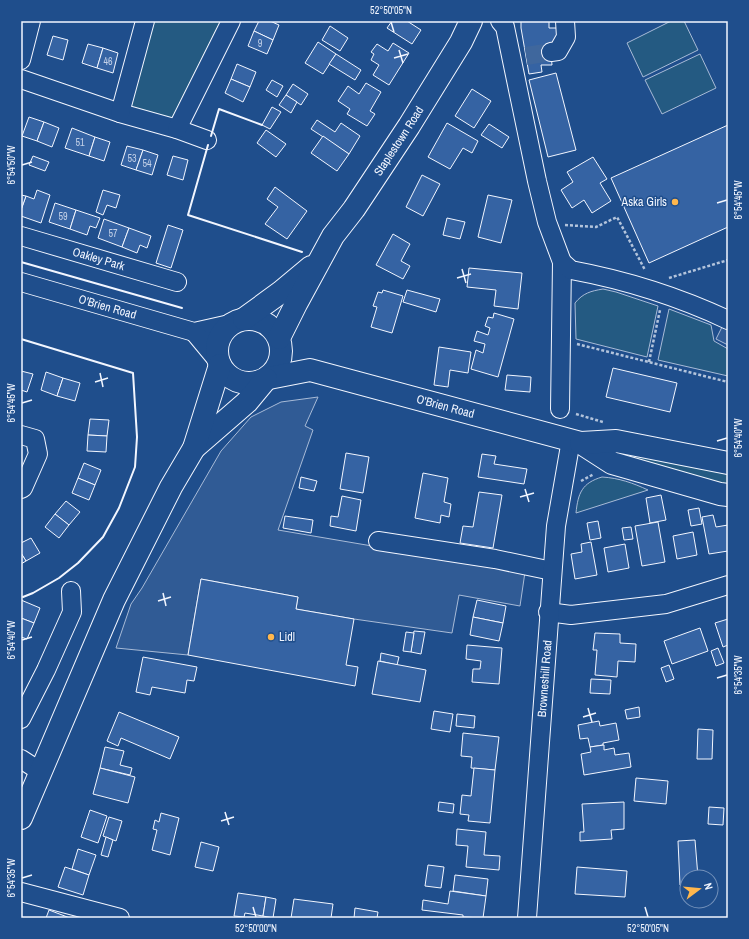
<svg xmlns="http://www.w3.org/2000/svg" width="749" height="939" font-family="'Archivo Narrow',sans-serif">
<rect width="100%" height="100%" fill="#1f4e8c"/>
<!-- green -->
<g fill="#245a82" stroke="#a8bbd7">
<polygon points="153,21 221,21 172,119 129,106"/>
<polygon points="671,21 684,21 698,50 643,77 627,43"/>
<polygon points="700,54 716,88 662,114 645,80"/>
<path d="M603,289L616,292L658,306L647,357L576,339L575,303C583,293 591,291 603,289Z"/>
<polygon points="669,309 711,325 714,341 728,349 728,376 658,360"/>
<polygon points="625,448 728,469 728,488 621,461"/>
<path d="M602,477C619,478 633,483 648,490L576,513C578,493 582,483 602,477Z"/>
</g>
<!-- parking -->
<g fill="#305b95" stroke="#a8bbd7">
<polygon points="722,327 728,330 728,345 716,339"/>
<polygon points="318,397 305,426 313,430 278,530 525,572 520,606 459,595 452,633 354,619 296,609 298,597 201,579 188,655 116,648 131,604 142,588 221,451 251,417 281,402"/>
</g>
<!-- building -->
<g fill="#3563a3" stroke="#f2f6ff">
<polygon points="259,21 270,21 279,25 273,40 254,31"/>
<polygon points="392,21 407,21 421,30 412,44 387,28"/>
<polygon points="521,21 549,21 549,28 559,28 560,42 550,43 552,65 541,65 542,72 529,74 521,28"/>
<polygon points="330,26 348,38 340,51 322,40"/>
<polygon points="254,31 273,40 267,54 248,46"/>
<polygon points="53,36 68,40 63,60 47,55"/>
<polygon points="318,42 336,54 323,74 305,63"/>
<polygon points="393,43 409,53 389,85 373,75 379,65 371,60 374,54 371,52 377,44 388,51"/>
<polygon points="88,44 103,48 97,68 82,63"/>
<polygon points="103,48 118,53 113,73 97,68"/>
<polygon points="336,54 361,70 355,80 329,64"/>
<polygon points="237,64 256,72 250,87 231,79"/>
<polygon points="556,73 576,150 548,157 529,80"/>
<polygon points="231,79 250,87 243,102 225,93"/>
<polygon points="272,80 283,86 277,97 266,90"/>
<polygon points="366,83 381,92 370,111 375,114 367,126 347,114 350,109 338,101 348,86 359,94"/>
<polygon points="293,84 308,94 301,105 286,95"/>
<polygon points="472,89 491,101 474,128 455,116"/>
<polygon points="286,95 297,102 291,113 279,105"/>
<polygon points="272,107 281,112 270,129 262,125"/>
<polygon points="29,117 44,122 37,141 22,136"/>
<polygon points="317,120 335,132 341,123 360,136 349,154 311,129"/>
<polygon points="44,122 59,128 52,147 37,141"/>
<polygon points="447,123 478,141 472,153 463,148 450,169 428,157"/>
<polygon points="489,124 509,137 502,148 481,135"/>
<polygon points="728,125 728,227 649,263 611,178"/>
<polygon points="72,128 95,137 89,156 65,148"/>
<polygon points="266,130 286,144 276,157 257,143"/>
<polygon points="323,136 349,154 337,171 311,153"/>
<polygon points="95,137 110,142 104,161 89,156"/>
<polygon points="127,146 143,150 136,170 121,165"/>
<polygon points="143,150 158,155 152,175 136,170"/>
<polygon points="33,156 49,162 45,171 29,165"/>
<polygon points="173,156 188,160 183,180 167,175"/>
<polygon points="593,157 607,179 600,183 611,201 592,213 584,200 572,208 561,190 573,182 567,172"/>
<polygon points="422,175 440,184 423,216 406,207"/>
<polygon points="275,187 307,211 287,239 265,224 278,207 267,199"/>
<polygon points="37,190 50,195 41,223 21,216 21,210 26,196 34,199"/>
<polygon points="103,190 120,195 116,208 107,205 103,215 96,212"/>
<polygon points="21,195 26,196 21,210"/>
<polygon points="488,195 512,200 501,243 478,237"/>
<polygon points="55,203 76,210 70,229 49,222"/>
<polygon points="76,210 100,218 96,228 90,226 87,235 70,229"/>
<polygon points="447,218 465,222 460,239 443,235"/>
<polygon points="104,219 129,228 122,247 98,238"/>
<polygon points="168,225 183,230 171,268 156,263"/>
<polygon points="129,228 151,236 147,248 140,245 137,253 122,247"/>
<polygon points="393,234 410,244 401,261 410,266 403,279 376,265"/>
<polygon points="469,268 522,273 518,309 494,306 496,290 467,287"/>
<polygon points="383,290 403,296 392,333 371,327 377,307 373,306 378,292 382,293"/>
<polygon points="407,290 440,299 436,312 403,302"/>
<polygon points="494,313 514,319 498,377 471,369 476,350 483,353 485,344 474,341 477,331 488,335 490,328 485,326 488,317 493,318"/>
<polygon points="439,347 471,352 468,373 450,370 448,387 434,385"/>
<polygon points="613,368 677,383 670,412 606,397"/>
<polygon points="21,371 33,374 27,392 21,390"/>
<polygon points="46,372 63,378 57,396 41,390"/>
<polygon points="507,375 531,377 530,392 505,390"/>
<polygon points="63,378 80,383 75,401 57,396"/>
<polygon points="90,419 109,420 107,436 88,435"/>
<polygon points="88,435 107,436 106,452 87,451"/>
<polygon points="346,453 369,457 363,493 340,489"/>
<polygon points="482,454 496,456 494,464 527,469 524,484 478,477"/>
<polygon points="84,463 101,470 95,485 78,478"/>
<polygon points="423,473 448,478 444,502 451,504 449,517 441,515 440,523 415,518"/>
<polygon points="301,477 317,481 314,491 299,488"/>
<polygon points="78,478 95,485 89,500 72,493"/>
<polygon points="479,492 502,495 493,548 460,543 463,526 473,527"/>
<polygon points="661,495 666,520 650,523 646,498"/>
<polygon points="342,496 361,500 356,531 330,526 331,516 338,517"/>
<polygon points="66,501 80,512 69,525 55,514"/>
<polygon points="699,508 702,524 691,526 688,510"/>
<polygon points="55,514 69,525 59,538 45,527"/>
<polygon points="713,515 716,527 728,525 728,551 709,554 702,517"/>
<polygon points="285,516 313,520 311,533 283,528"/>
<polygon points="598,521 601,538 590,540 587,523"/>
<polygon points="658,522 665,562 642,566 635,526"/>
<polygon points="631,527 633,539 624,540 622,528"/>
<polygon points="693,532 697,555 677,559 673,536"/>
<polygon points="31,538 40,553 26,561 21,553 21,543"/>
<polygon points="591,542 597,575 575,579 571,554 582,552 581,544"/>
<polygon points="625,544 629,568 608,572 604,548"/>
<polygon points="21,553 26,561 21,564"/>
<polygon points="201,579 298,597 296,609 354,619 346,665 358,667 355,686 188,655"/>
<polygon points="21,600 40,608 34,623 21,618"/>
<polygon points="477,600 506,606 503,623 473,617"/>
<polygon points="473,617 503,623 499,641 470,635"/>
<polygon points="21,618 34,623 27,639 21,637"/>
<polygon points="728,619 728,645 723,647 715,623"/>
<polygon points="700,628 708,651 672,664 664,641"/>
<polygon points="414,631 425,632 421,654 411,652"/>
<polygon points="406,632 414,633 411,652 403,651"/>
<polygon points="595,633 620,634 620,643 636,644 635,662 618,661 617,677 595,675 597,650 593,650"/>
<polygon points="467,645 502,648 499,684 472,682 473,669 480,669 481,661 466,659"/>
<polygon points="718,648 724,663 716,666 711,651"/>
<polygon points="381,653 399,657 397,665 380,661"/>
<polygon points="143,657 197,667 194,681 187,680 185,693 152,687 150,695 136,692"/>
<polygon points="378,661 426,670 420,702 372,694"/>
<polygon points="669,665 674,679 666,682 661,668"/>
<polygon points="591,679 611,680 610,694 590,693"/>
<polygon points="639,707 640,717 627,719 625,710"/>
<polygon points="434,711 453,714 450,732 431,729"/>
<polygon points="119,712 179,737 170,759 121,738 118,746 107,741"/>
<polygon points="457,714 475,716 474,728 456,726"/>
<polygon points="599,721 600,726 616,723 619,740 603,743 603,745 590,747 588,738 580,739 578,725"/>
<polygon points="698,729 713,730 712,759 697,759"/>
<polygon points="463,733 499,737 495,770 471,768 472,757 461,756"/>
<polygon points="604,745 604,750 614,748 615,755 629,753 631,767 584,775 581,754 591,752 590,747"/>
<polygon points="105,747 124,751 120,765 132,768 130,775 100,768"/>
<polygon points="100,768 135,777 128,803 93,794"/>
<polygon points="474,768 495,770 490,823 468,821 469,815 460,814 462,795 471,796"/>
<polygon points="636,778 668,781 666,804 634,801"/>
<polygon points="439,802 454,804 453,813 438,811"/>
<polygon points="624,802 624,829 611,830 612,839 580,841 580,832 584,832 582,804"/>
<polygon points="709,807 724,808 723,825 708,824"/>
<polygon points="90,810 107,816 98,843 81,837"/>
<polygon points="161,813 179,818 170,855 152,850 157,830 153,829 155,820 159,822"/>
<polygon points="109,817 122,821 116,841 103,836"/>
<polygon points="457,829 486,832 484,855 500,856 499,870 466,867 468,846 456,845"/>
<polygon points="106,837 113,840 108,857 101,855"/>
<polygon points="695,840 698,877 687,877 687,884 680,885 678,841"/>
<polygon points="201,842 219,847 213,871 195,867"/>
<polygon points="78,849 96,855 89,875 72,869"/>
<polygon points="428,865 444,867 441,888 425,886"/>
<polygon points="65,867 89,875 83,895 58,887"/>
<polygon points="577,867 627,871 625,897 575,894"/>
<polygon points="455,875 488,879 486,896 453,891"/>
<polygon points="450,891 486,896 483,918 463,917 463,915 422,910 423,900 448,904"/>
<polygon points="238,893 266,897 263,916 245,913 244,917 234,916"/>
<polygon points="266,897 276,899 273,918 263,916"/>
<polygon points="294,899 333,904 331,918 291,918"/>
<polygon points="355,908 378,912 377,918 354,918"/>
<polygon points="49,910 70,918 46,918"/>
</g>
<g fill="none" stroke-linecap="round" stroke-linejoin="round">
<!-- minor-tunnel -->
<polyline stroke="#3f679d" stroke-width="18" stroke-dasharray="18 9" stroke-linecap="butt" points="526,56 551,52"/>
<!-- minor casing -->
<g stroke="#f2f6ff" stroke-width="20">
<g id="minor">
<polyline points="500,21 505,27 537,181 547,222 562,262 560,409"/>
<polyline points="551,52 558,51 566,37 565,21"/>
<polyline points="21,60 31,21"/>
<polyline points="21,79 120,113 177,129 207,140"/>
<polyline points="120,113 145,21"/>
<polyline points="177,129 231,21"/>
<path id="s1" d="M21,236L177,282"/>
<path d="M562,262L571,270C625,280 679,297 728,320"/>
<path id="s2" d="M21,282L194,332L234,323"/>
<polyline points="194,332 218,361"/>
<polyline points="21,435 35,439 38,454 23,488 21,489"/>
<polyline points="378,541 495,559 552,571"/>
<polyline points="548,612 571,615 666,604 728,585"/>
<polyline points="21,719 46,670 72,612 71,591"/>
<polyline points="21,759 41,772"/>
<polyline points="21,892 120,918"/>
<path id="s3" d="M527,918L556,526L571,440"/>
</g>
</g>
<!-- major casing -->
<g stroke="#f2f6ff" stroke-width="24">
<g id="major">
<circle cx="249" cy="351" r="32"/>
<polyline points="244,319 281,292 311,267"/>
<path id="s4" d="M279,338L296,304L333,236L354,209L409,126L461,42L471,21"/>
<path id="s5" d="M269,378L310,370L581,443L612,463L720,494L728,495"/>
<polyline points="581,443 616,441 728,463"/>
<polyline points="194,448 247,402 266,379"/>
<polyline points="21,818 114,600 171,487 194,448 220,365"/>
</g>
</g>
<!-- path -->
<g stroke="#b3c4dc" stroke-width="2.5" stroke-dasharray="3 2" stroke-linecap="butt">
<polyline points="565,225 596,227 617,217 645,270"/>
<polyline points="669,278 728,260"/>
<polyline points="577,344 728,382"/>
<polyline points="649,362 660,310"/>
<polyline points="576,414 603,422"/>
<polyline points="581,481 594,474"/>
</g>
<!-- minor -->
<use href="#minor" stroke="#1f4e8c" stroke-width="18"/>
<!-- major -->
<use href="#major" stroke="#1f4e8c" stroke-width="22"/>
<!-- wall -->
<g stroke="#f2f6ff" stroke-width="2">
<polyline points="211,136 219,109 262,125"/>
<polyline points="208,145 188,215 302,252"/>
<polyline points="21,262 182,308"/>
<polyline points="21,339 133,373 137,437 135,467 119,508 103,537 78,563 59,578 33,593 23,597"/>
</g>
</g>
<!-- ticks -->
<path fill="none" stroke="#f2f6ff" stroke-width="1.5" d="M391,22L394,32M399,50L403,63M394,58L408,54M22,165L32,162M717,203L727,200M462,269L466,283M457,278L471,274M100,373L103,387M95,382L108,378M22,403L32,400M717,441L727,438M525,489L529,502M520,497L534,493M163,593L166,606M158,601L171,597M22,640L32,637M717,678L727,675M588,708L592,722M583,717L596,713M225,812L229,825M221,821L234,817M22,878L32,875M253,907L256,917M645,907L648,917"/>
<!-- markers -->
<g fill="#ffb74d" stroke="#1f4e8c" stroke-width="1.5">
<circle cx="675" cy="202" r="4"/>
<circle cx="271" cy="637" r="4"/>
</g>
<g text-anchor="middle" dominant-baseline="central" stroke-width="3" stroke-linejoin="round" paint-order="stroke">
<!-- number labels -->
<g font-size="10" fill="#c3d1e8">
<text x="260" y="43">9</text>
<text x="108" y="61">46</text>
<text x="80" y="142">51</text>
<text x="132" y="158">53</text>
<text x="147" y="163">54</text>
<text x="63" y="216">59</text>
<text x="113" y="233">57</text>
</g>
<!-- street labels -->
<g font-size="12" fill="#f2f6ff" stroke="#1f4e8c">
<text stroke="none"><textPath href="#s4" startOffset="231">Staplestown Road</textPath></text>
<text stroke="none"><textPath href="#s1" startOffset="81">Oakley Park</textPath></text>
<text stroke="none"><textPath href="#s2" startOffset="90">O'Brien Road</textPath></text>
<text stroke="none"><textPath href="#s5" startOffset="182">O'Brien Road</textPath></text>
<text stroke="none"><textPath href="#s3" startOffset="240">Browneshill Road</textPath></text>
</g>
<!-- poi labels -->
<g font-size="12" fill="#f2f6ff" stroke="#1f4e8c" text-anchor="end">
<text x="667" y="202">Aska Girls</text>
<text x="279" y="637" text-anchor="start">Lidl</text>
</g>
</g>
<!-- border -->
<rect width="749" height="939" fill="none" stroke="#1f4e8c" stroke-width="44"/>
<!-- north arrow -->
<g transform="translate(699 889) rotate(74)"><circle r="19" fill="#1f4e8c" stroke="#7391ba"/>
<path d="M0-3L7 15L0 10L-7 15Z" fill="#ffb74d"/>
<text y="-6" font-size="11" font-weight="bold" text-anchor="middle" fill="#f2f6ff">N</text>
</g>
<rect x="22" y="22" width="705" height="895" fill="none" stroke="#f2f6ff" stroke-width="1.5"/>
<g font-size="10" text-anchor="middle" fill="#f2f6ff">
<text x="391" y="14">52°50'05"N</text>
<text transform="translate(11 165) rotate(-90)" y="4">6°54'50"W</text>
<text transform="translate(738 200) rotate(-90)" y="4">6°54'45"W</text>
<text transform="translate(11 403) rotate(-90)" y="4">6°54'45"W</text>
<text transform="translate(738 438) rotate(-90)" y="4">6°54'40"W</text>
<text transform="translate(11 640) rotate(-90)" y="4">6°54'40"W</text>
<text transform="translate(738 675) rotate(-90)" y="4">6°54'35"W</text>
<text transform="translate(11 878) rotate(-90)" y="4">6°54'35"W</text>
<text x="256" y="932">52°50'00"N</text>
<text x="648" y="932">52°50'05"N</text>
</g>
</svg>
